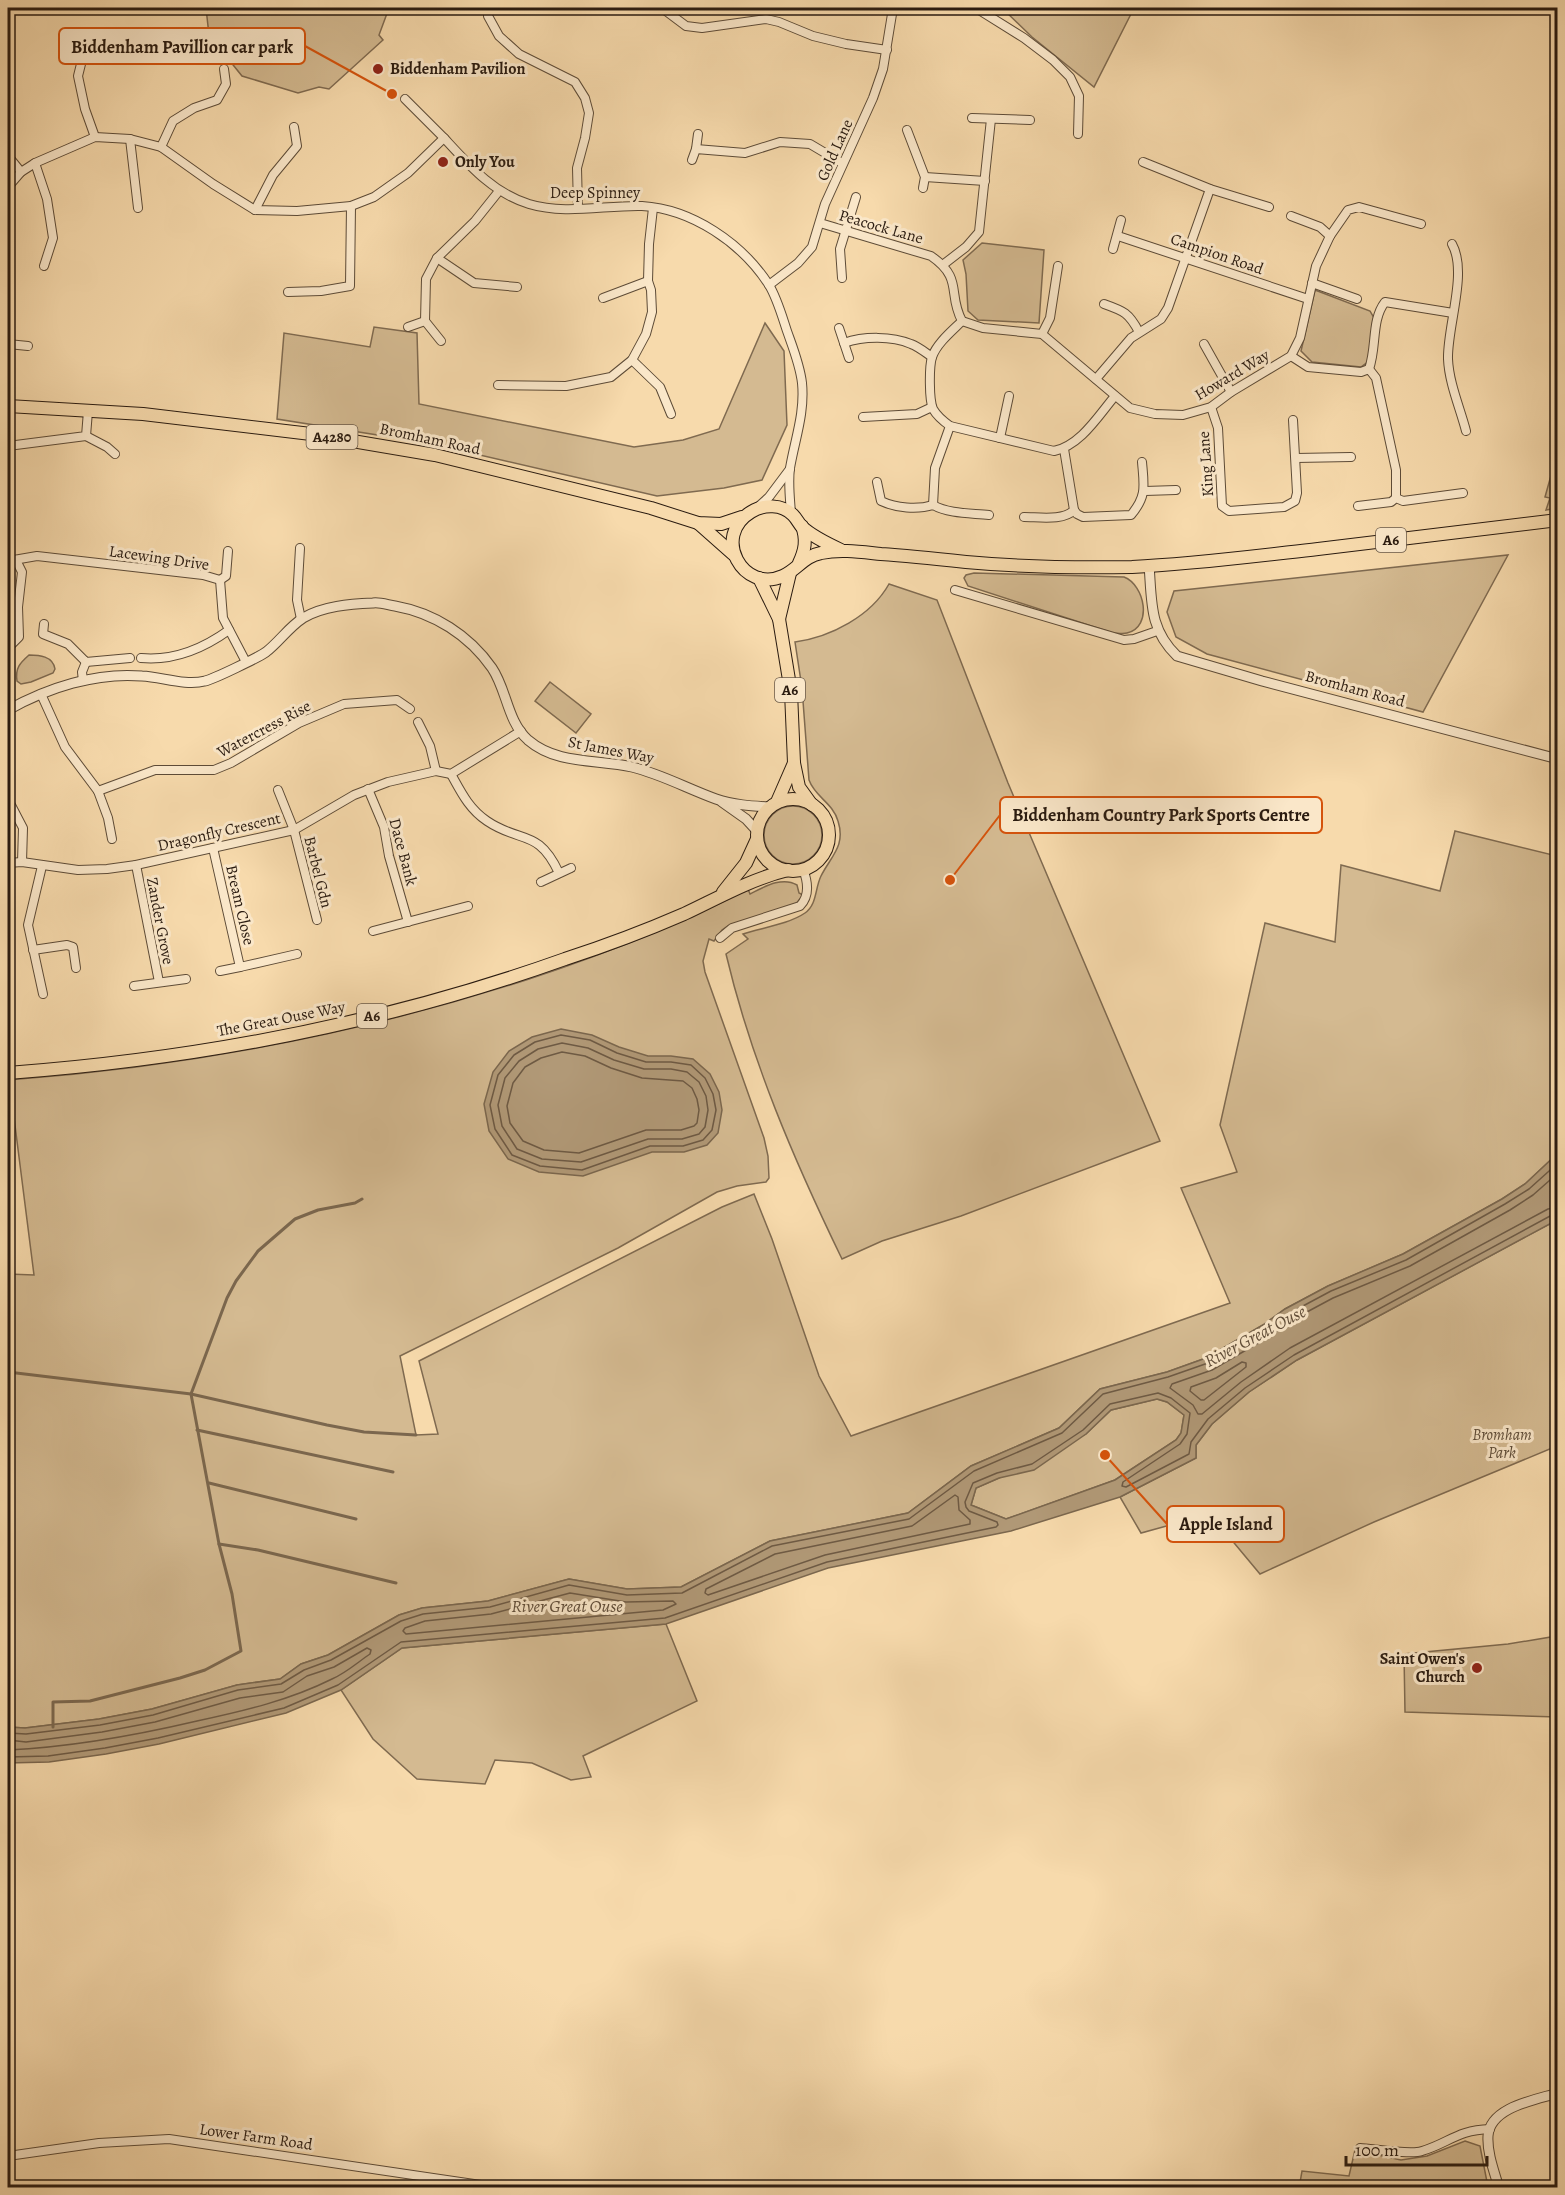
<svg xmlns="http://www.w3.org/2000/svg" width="1565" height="2195" font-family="Alegreya,serif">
<rect width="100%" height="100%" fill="#f7daac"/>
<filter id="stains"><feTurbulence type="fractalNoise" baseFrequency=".00333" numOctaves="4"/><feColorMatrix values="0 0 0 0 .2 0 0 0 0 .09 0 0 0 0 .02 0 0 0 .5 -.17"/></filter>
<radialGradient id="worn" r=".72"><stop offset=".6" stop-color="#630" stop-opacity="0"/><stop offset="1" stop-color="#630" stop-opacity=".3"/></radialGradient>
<!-- green -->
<g fill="#d4ba91" stroke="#7f6a50" stroke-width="1.5">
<polygon points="206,8 389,8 379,35 383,40 329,89 319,87 298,93 242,76 209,35"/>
<polygon points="1002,8 1134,8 1094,87 1032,37"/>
<polygon points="982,243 1044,250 1039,323 978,320 968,311 966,274 963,260"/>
<polygon points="1315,290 1370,311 1374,318 1369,361 1361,367 1312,362 1301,351"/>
<polygon points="765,323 784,351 787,425 762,480 724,488 657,496 428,443 277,419 284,333 370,347 374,327 417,333 419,404 634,447 683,440 719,429"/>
<polygon points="1557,454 1557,508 1546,510 1550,498 1545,497"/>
<polygon points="1508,555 1423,712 1207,654 1176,637 1167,612 1174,591"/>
<path d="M974,573L1124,577C1145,585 1153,627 1127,633C1123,634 1117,633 1113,633L968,586L964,578L966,575Z"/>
<path d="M889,584L937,600L1008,783L1160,1141L961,1216L882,1241L842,1259C794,1160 751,1060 726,954L748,939L743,934C761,928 789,924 805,913C817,905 815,888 821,876C831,856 846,846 838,821C833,803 815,797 809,780L802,688L795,642C831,637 871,616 889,584Z"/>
<path d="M29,655C39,655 53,656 55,669L53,673L31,682L21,684L17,681C15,668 20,663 29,655Z"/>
<polygon points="550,682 591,714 576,733 535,701"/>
<circle cx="793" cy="835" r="29"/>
<path d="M1455,831L1557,856V1154L1525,1184L1502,1199L1403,1254L1328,1286L1285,1309L1263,1325L1206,1358L1167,1372L1100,1389L1059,1428L971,1466L908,1513L770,1541L681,1587L627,1589L569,1579L488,1601L422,1608L399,1615L328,1655L301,1664L280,1679L237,1685L152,1709L99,1719L25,1728L8,1727V1274L34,1275L11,1094H8V1080C185,1067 360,1034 529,979C604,954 678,926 748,889L750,894C764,887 782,876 797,885L799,893L803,895L796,904L728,926L722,930L714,941L709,939L703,961L705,972L764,1138L768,1156L769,1178L766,1182L737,1186L717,1192L618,1248L400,1356L416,1435L438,1434L419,1361L722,1207L754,1194L772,1239L819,1376L851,1436L1230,1303L1181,1188L1237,1172L1220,1125L1265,923L1335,942L1341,865L1440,891Z"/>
<polygon points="1557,1220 1557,1446 1374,1522 1260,1574 1210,1514 1141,1533 1120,1497 1196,1458 1196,1445 1212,1424 1249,1392 1297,1360"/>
<polygon points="1157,1399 1167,1402 1184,1415 1181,1433 1176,1440 1115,1480 1006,1519 971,1505 976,1488 999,1478 1086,1434 1111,1410"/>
<polygon points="666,1624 697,1701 583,1756 591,1777 571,1780 532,1763 495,1760 485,1784 417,1779 373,1739 341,1690 402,1648"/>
<polygon points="1557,1636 1557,1717 1405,1712 1404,1654 1508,1644"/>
<polygon points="1465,2141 1480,2146 1488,2187 1299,2188 1302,2171 1349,2176 1355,2150 1401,2160 1427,2156"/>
</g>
<!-- water -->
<g fill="#b19977" stroke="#7b674e" stroke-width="1.5" fill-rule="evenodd">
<polygon points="561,1029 592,1035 619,1047 648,1056 671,1056 693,1059 710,1074 719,1092 722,1110 718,1133 707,1145 684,1152 652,1152 583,1176 539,1172 508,1159 489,1131 484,1104 493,1072 509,1051 532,1037"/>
<path d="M1557,1154V1220L1297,1360L1249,1392L1212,1424L1196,1445V1458L1120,1497L1011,1531L828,1568L666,1624L402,1648L341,1690L286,1713L159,1744L106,1754L49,1762L8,1763V1727L25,1728L99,1719L152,1709L237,1685L280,1679L301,1664L328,1655L399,1615L422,1608L488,1601L569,1579L627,1589L681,1587L770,1541L908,1513L971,1466L1059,1428L1100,1389L1167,1372L1206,1358L1263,1325L1285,1309L1328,1286L1403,1254L1502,1199L1525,1184ZM1157,1399L1167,1402L1184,1415L1181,1433L1176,1440L1115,1480L1006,1519L971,1505L976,1488L999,1478L1034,1470L1086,1434L1111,1410Z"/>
</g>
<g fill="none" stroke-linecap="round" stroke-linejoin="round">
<!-- shore -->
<g stroke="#6e5a44" stroke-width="1.5">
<polygon points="561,1035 590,1040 617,1053 646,1062 671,1062 691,1065 705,1078 713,1094 716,1110 712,1130 703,1140 683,1146 650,1146 582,1170 540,1166 512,1155 495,1129 490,1105 498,1075 514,1055 535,1042"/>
<polygon points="562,1043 588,1048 614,1060 644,1069 671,1069 687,1072 699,1082 706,1096 708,1110 705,1127 699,1134 682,1139 648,1139 581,1162 542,1159 517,1149 502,1126 498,1105 505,1078 519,1061 538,1049"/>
<polygon points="562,1052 585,1056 611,1068 642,1078 683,1081 692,1088 697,1099 699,1110 697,1123 694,1126 681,1130 646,1130 579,1153 544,1150 523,1141 510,1123 507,1106 513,1083 525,1067 541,1058"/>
<polyline points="1558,1173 1533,1195 1510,1210 1410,1266 1333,1298 1292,1320 1270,1336 1212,1370 1172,1384 1170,1388 1193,1405 1198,1414 1202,1414 1241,1382 1290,1348 1548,1209 1558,1207"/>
<polygon points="1242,1362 1246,1363 1246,1367 1204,1400 1201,1400 1190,1391 1191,1387 1216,1378"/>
<polygon points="955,1495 958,1497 959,1510 970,1520 970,1524 825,1555 708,1595 705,1593 706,1589 775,1554 912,1526"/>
<polygon points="570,1593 626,1602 673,1601 676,1604 663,1610 406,1634 403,1631 405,1628 425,1621 491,1614"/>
<polyline points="8,1733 26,1734 100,1725 153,1715 238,1690 281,1684 304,1670 331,1660 401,1621 423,1614 490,1607 569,1585 627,1595 682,1593 772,1546 909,1519 974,1471 1062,1433 1103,1394 1168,1377 1208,1363 1266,1330 1288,1314 1331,1291 1406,1260 1505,1204 1529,1189 1558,1163"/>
<path d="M8,1740L26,1742L102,1732L155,1722L240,1698L283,1692L307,1676L334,1667L367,1648L371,1650L370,1654C358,1662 346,1673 332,1679C290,1700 244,1711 197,1721C133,1736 73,1747 8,1750"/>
<polyline points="8,1757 48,1756 105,1748 158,1738 284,1708 338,1685 401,1642 665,1618 827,1562 996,1527 998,1525 997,1522 969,1511 966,1507 965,1502 973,1483 997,1473 1032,1464 1083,1430 1110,1404 1158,1393 1171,1398 1190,1413 1187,1434 1180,1444 1123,1482 1122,1486 1126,1487 1189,1454 1191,1442 1208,1419 1245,1388 1294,1355 1552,1215 1558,1214"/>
</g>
<!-- stream -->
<g stroke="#7b674e" stroke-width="3">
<polyline points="8,1372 191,1394 327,1425 364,1432 416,1435"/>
<polyline points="197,1430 393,1472"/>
<polyline points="209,1483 356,1519"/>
<polyline points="219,1544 258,1550 396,1583"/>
<polyline points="53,1727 53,1702 90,1701 180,1678 205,1670 241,1651 232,1594 219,1544 191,1394 227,1298 236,1281 258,1251 295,1219 318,1210 355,1203 362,1199"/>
</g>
<!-- minor casing -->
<g stroke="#5d4b37" stroke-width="10">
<g id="minor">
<polyline points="488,8 488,16 499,36 519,54 575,82 585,98 589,113 585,138 577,168 578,208"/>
<polyline points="662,8 686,26 702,28 766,19 779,22 813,36 846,44 887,50"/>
<polyline points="976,8 1024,38 1053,60 1070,77 1079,96 1078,134"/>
<polyline points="82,60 78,76 85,109 95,137"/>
<polyline points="405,99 444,138"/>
<polyline points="972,118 1030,120"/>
<polyline points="907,130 925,177 923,188"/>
<polyline points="130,139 138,208"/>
<polyline points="161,147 173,121 194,108 217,100 226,84 224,69"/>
<polyline points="696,149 698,134"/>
<polyline points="8,156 21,172"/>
<polyline points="692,160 696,149 745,153 780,142 810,144 842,163"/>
<polyline points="1143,162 1210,189 1269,207"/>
<polyline points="35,163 47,199 53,238 44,266"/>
<polyline points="925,177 985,181"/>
<path d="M8,187L21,172L35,163L95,137L130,139L161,147L213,184L255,210L297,211L351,206L374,197L408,173L444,138C469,165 493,193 529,204C565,215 605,205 642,206C692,209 742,243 769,285C777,298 782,316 787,331C793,348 800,365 802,383C805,413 795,439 790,468C788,483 790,499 791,513"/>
<polyline points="255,210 273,175 297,146 294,127"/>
<polyline points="1291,216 1320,227 1330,236"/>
<path d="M820,223L931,256C964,279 947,293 962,321L983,328L1042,334L1130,408L1155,414L1183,415L1211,407L1231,392L1291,356L1300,338L1316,266L1330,236L1348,210L1359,207L1421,224"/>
<polyline points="1118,236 1308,299"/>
<path d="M1452,244C1468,272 1447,327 1448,359C1449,383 1460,408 1466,431"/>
<polyline points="1113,249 1121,220"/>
<polyline points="437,258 474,283 517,287"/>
<polyline points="944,264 966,247 979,232 991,119"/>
<polyline points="842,278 840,249 856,197"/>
<polyline points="1312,283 1357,299"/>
<polyline points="769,285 798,263 812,247 825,204 873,98 883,69 893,8"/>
<polyline points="288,292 321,291 350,286 351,206"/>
<polyline points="603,298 648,281"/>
<path d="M1104,304C1124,311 1129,313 1139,332"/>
<path d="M962,321C952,331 937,343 932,357C929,367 929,400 933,409C937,416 943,421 950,426L1054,451C1081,445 1098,416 1115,396"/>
<polyline points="408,327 425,321"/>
<polyline points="839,328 849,358"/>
<polyline points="1042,334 1050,318 1058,266"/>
<polyline points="441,341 425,321 426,279 437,258 475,221 499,191"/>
<path d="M844,343C864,336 892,336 911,344C919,347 926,353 932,357"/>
<polyline points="8,344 28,346"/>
<polyline points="1204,344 1231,392"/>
<polyline points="1291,356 1308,367 1361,372 1369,369 1376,378 1396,470 1396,498"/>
<polyline points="632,360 660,387 671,414"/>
<path d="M1369,369C1377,347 1371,320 1385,302L1453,313"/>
<polyline points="1096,379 1131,338 1161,319 1168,308 1210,189"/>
<polyline points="498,385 566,386 611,377 632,360 646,334 652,312 651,290 648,281 649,244 653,208"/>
<polyline points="1211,407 1218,428 1222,506 1229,511 1284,507 1295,501 1297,493 1293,420"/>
<polyline points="863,417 917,414 932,407"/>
<polyline points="86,436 107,447 115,454"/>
<polyline points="1000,438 1009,396"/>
<polyline points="8,446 86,436 88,411"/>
<path d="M1064,449L1074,510L1077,514L1083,517L1131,515C1147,496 1144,486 1142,462"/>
<polyline points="1296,458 1351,457"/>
<path d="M877,482L881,501C896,508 917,510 933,505C949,514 971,513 989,515"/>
<polyline points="1145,491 1176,490"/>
<polyline points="933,505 935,468 950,426"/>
<polyline points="1358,506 1391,502 1396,498 1403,501 1463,493"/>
<polyline points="758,507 769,497 790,469"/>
<path d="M1024,517C1039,517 1064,521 1074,510"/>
<polyline points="300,548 297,600 301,619"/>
<polyline points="8,561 37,556 203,575 220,580"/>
<polyline points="220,580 223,618 246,662"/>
<polyline points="220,580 226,576 228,551"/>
<polyline points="955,590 1124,640 1134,639 1157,631"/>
<polyline points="44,624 43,634 68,644 86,662 130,658"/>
<polyline points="8,648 19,637 18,607 22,572 16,560"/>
<path d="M141,658C173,661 204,648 229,630"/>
<polyline points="83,681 82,672 86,662"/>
<polyline points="41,694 65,747 98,791 155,770 214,770 231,763 299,723 344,704 397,700 410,709"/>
<polyline points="418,722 430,746 436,771"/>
<path d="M451,774C461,792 469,809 487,821C521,844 538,828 559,873"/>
<polyline points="368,789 384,827 389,856 408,922"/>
<polyline points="278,790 294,830 317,920"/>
<polyline points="98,791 108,818 112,839"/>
<polyline points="11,805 23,828 22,862"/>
<polyline points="213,848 240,967 297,954"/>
<polyline points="8,863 22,862 78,870 107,869 136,865 294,830 354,795 388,782 436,771 451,774 521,731"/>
<polyline points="136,865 159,982"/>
<polyline points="42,866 28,925 43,994"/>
<polyline points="541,882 571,868"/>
<polyline points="373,931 468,906"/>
<path d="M720,938L732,928L800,906C810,896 808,882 803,869"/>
<polyline points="33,950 67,945 73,947 76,968"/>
<polyline points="220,971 240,967"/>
<polyline points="134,986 186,979"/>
<path d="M1360,2148C1375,2149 1411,2155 1422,2151C1449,2143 1457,2130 1490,2129"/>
<polyline points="8,2156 99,2143 169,2139 501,2188"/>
</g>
</g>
<!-- tertiary casing -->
<g stroke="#5d4b37" stroke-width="11">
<g id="tertiary">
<path d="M1149,565C1152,602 1149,629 1177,656L1262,681L1558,759"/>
<path d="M8,710C47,688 96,672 142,676C162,677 185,686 205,681C214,679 259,657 266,652C279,642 289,627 303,618C323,606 350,604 373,603C380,602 388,605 395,606C434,613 469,635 492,668C507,690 507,721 528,740C557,765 597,759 632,767C661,774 688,789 716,799C733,805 752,806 770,807"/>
<polyline points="722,802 746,819 757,831"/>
<path d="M1499,2188C1494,2171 1487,2153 1488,2136C1490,2107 1535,2100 1558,2093"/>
</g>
</g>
<!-- primary casing -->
<g stroke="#2a1b10" stroke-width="14">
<g id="primary">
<polyline points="8,406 143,414 311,434 435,455 651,508 698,523 721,524 742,517"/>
<polyline points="698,523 733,554"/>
</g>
</g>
<!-- trunk casing -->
<g stroke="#2a1b10" stroke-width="14">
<g id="trunk">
<path d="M841,550C828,544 813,537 802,527C799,524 797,519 793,515C782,504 764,504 751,512C711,536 743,594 783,576C797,570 804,556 821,553C841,549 861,552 881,554C910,556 938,559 966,562C1021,567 1077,568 1132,567C1194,564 1256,556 1318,549C1398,539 1478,530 1558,520"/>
<path d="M799,563C805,550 807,540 802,526"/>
<polyline points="759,578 779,619 791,692 794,763 799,787 812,805"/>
<polyline points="779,619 790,573"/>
<circle cx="793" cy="835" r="36"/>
<polyline points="777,802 794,763"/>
<polyline points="723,892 746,863 757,839"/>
<path d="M8,1073C197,1059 386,1023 565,959C605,946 645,931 684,914C718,898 751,879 788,870"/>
</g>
</g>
<!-- minor -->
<use href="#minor" stroke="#fae7c9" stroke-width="8"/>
<!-- tertiary -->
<use href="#tertiary" stroke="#fae7c9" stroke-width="9"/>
<!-- primary -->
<use href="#primary" stroke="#f7daac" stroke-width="12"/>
<!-- trunk -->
<use href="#trunk" stroke="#f7daac" stroke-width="12"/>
</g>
<!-- markers -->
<g fill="#8f2418" stroke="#fae7c9" stroke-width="2">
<circle cx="378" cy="69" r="6"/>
<circle cx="443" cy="162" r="6"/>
<circle cx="1477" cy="1668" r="6"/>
</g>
<g text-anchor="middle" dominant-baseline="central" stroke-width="6" stroke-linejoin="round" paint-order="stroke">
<!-- shield labels -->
<g fill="#fae7c9" stroke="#685848" stroke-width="1.5">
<rect x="306.5" y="425" width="51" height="24" rx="4.5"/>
<rect x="1376" y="528" width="30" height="24" rx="4.5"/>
<rect x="775" y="678" width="30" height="24" rx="4.5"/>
<rect x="357" y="1004" width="30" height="24" rx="4.5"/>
</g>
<g font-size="15" font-weight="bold" fill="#2a1b10">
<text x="332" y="437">A4280</text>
<text x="1391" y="540">A6</text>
<text x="790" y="690">A6</text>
<text x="372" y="1016">A6</text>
</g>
<!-- poi labels -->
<g font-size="16" font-weight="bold" fill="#2a1b10" stroke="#fae7c9" text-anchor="start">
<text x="390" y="69">Biddenham Pavilion</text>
<text x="455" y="162">Only You</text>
<text x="1465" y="1659" text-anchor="end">Saint Owen's<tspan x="1465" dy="18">Church</tspan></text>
</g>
<!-- street labels -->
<g font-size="16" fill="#2a1b10" stroke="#fae7c9">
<text transform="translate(835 150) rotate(-66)">Gold Lane</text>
<text x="595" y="193">Deep Spinney</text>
<text transform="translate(881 227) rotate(16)">Peacock Lane</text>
<text transform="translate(1217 254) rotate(19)">Campion Road</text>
<text transform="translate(1232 375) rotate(-31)">Howard Way</text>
<text transform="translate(430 439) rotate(12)">Bromham Road</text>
<text transform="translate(1206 464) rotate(-94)">King Lane</text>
<text transform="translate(159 558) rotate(8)">Lacewing Drive</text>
<text transform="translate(1355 689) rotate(15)">Bromham Road</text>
<text transform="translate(264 729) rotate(-28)">Watercress Rise</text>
<text transform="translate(611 750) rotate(11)">St James Way</text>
<text transform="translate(219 832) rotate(-13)">Dragonfly Crescent</text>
<text transform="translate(403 852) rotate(75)">Dace Bank</text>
<text transform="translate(318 872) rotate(76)">Barbel Gdn</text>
<text transform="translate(240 905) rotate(77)">Bream Close</text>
<text transform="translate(160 921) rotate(79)">Zander Grove</text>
<text transform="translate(281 1019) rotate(-11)">The Great Ouse Way</text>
<text transform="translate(256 2137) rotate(8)">Lower Farm Road</text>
</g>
<!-- park labels -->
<g font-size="16" font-style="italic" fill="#5d4b37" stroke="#fae7c9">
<text x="1502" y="1435">Bromham<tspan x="1502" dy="18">Park</tspan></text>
</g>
<!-- water labels -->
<g font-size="18" font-style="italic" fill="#604d39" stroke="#fae7c9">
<text transform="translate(1255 1336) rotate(-28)">River Great Ouse</text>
<text x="567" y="1606">River Great Ouse</text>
</g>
</g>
<!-- callouts -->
<path fill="none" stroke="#d5530c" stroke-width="2" d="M392 94L305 46M950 880L1000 815M1105 1455L1167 1524"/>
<g fill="#d5530c" stroke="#fae7c9" stroke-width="2">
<circle cx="392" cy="94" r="6"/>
<circle cx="950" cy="880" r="6"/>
<circle cx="1105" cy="1455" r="6"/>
</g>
<g fill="#fae7c9" stroke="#d5530c" stroke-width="2">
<rect x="59" y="28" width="246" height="36" rx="6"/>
<rect x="1000" y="797" width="322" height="36" rx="6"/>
<rect x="1167" y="1506" width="117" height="36" rx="6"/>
</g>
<g font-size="18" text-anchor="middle" font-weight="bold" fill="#2a1b10">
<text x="182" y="53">Biddenham Pavillion car park</text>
<text x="1161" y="821">Biddenham Country Park Sports Centre</text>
<text x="1226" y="1530">Apple Island</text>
</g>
<!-- margin -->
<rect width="1565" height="2195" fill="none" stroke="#f7daac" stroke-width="30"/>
<rect x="9" y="9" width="1547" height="2177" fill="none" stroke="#2a1b10" stroke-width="3"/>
<rect x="15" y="15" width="1535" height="2165" fill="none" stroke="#2a1b10" stroke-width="1.5"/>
<!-- scale -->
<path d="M1346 2156v9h141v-9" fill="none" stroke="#2a1b10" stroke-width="3"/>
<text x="1355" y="2156" font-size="18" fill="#2a1b10" stroke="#fae7c9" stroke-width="4.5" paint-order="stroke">100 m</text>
<rect width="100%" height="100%" filter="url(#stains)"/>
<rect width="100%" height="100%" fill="url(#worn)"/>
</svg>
